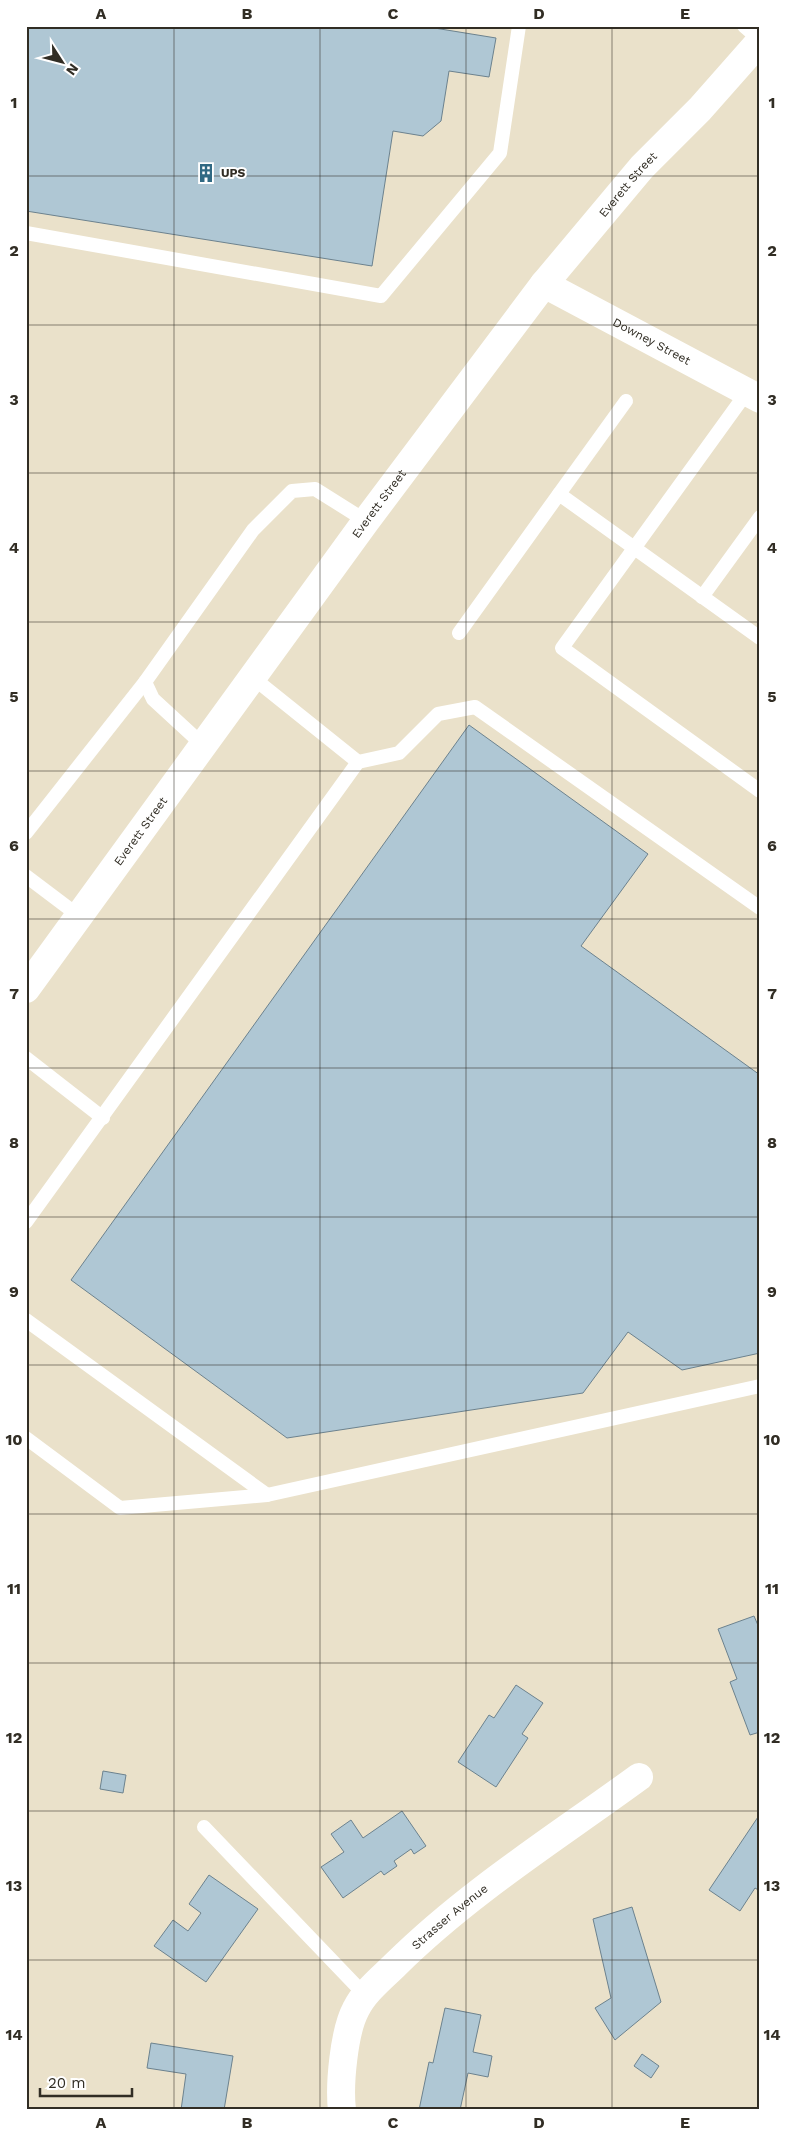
<svg xmlns="http://www.w3.org/2000/svg" width="786" height="2136" font-family="'Work Sans',sans-serif">
<rect width="100%" height="100%" fill="#eae1ca"/>
<!-- building -->
<g fill="#afc7d4" stroke="#6c828e">
<polygon points="26,26 422,26 496,38 489,77 449,71 441,121 423,136 393,131 372,266 26,211"/>
<polygon points="469,725 648,854 581,946 760,1075 760,1353 682,1370 628,1332 583,1393 287,1438 71,1280"/>
<polygon points="754,1616 760,1630 760,1732 750,1735 730,1682 737,1679 718,1629"/>
<polygon points="516,1685 543,1703 522,1734 528,1738 496,1787 458,1762 489,1715 494,1718"/>
<polygon points="103,1771 126,1775 123,1793 100,1789"/>
<polygon points="402,1811 426,1846 414,1854 411,1849 394,1861 397,1866 384,1875 381,1871 343,1898 321,1867 344,1852 331,1834 351,1820 363,1838"/>
<polygon points="760,1814 760,1891 755,1888 740,1911 709,1890"/>
<polygon points="209,1875 258,1909 206,1982 154,1946 173,1920 188,1931 201,1913 189,1904"/>
<polygon points="632,1907 661,2002 615,2040 595,2008 611,1998 593,1919"/>
<polygon points="445,2008 481,2015 473,2052 492,2056 488,2077 468,2073 460,2110 419,2110 429,2062 433,2063"/>
<polygon points="151,2043 233,2056 224,2110 181,2110 186,2074 147,2068"/>
<polygon points="642,2054 659,2066 651,2078 634,2066"/>
</g>
<g fill="none" stroke-linecap="round" stroke-linejoin="round">
<!-- service -->
<g stroke="#fff" stroke-width="14">
<polyline points="744,26 760,40"/>
<polyline points="26,233 381,296 500,153 519,26"/>
<polyline points="747,392 562,648 760,791"/>
<polyline points="559,494 626,401"/>
<polyline points="702,597 760,517"/>
<polyline points="459,633 559,494 760,638"/>
<polyline points="252,677 358,762"/>
<polyline points="203,745 153,699 145,682 253,530 292,491 315,489 366,521"/>
<polyline points="26,833 145,682"/>
<polyline points="26,876 79,916"/>
<polyline points="26,1058 103,1118"/>
<polyline points="26,1222 358,762 399,753 438,714 475,707 760,908"/>
<polyline points="26,1320 267,1495 760,1386"/>
<polyline points="26,1438 120,1508 267,1495"/>
<polyline points="204,1827 365,1995"/>
</g>
<!-- minor -->
<g stroke="#fff" stroke-width="28">
<path id="s1" d="M544,284L760,399"/>
<path id="s2" d="M342,2110C339,2085 344,2031 356,2009C365,1991 382,1978 396,1964C469,1892 557,1837 639,1777"/>
</g>
<!-- tertiary -->
<path stroke="#fff" stroke-width="28" id="s3" d="M26,989L366,521L544,284L642,167L700,109L760,41"/>
</g>
<!-- grid -->
<path fill="none" stroke="#312d24" stroke-width="1" stroke-opacity="0.55" d="M174,26V2110M320,26V2110M466,26V2110M612,26V2110M26,176H760M26,325H760M26,473H760M26,622H760M26,771H760M26,919H760M26,1068H760M26,1217H760M26,1365H760M26,1514H760M26,1663H760M26,1811H760M26,1960H760"/>
<!-- icons -->
<defs>
<g id="building-bare" transform="scale(1.5)"><path d="M-4-6H4V6H1V3H-1V6H-4ZM-2.5-4.3h1.7v1.8h-1.7ZM.8-4.3h1.7v1.8H.8ZM-2.5-1h1.7V.8h-1.7ZM.8-1h1.7V.8H.8Z" fill="#306983" stroke="#fff" stroke-width="2.5" paint-order="stroke"/></g>
</defs>
<g fill-rule="evenodd">
<use href="#building-bare" x="206" y="173"/>
</g>
<g text-anchor="middle" dominant-baseline="central" stroke-width="4" stroke-linejoin="round" paint-order="stroke">
<!-- poi labels -->
<g font-size="12" font-weight="bold" fill="#312d24" stroke="#fff" text-anchor="start">
<text x="221" y="173">UPS</text>
</g>
<!-- street labels -->
<g font-size="12" fill="#312d24" stroke="#fff">
<text stroke="none"><textPath href="#s3" startOffset="1005">Everett Street</textPath></text>
<text stroke="none"><textPath href="#s1" startOffset="122">Downey Street</textPath></text>
<text stroke="none"><textPath href="#s3" startOffset="600">Everett Street</textPath></text>
<text stroke="none"><textPath href="#s3" startOffset="195">Everett Street</textPath></text>
<text stroke="none"><textPath href="#s2" startOffset="235">Strasser Avenue</textPath></text>
</g>
</g>
<!-- border -->
<rect width="786" height="2136" fill="none" stroke="#ffffff" stroke-width="55"/>
<!-- north arrow -->
<g transform="translate(62 62) rotate(126)" stroke="#ffffff" stroke-width="4" paint-order="stroke">
<path d="M0-4L9 19L0 12L-9 19Z" fill="#312d24"/>
<text y="-8" font-size="14" font-weight="bold" text-anchor="middle" fill="#312d24">N</text>
</g>
<!-- scale -->
<path d="M40 2088v8h92v-8" fill="none" stroke="#312d24" stroke-width="2.5"/>
<text x="48" y="2088" font-size="15" fill="#312d24" stroke="#ffffff" stroke-width="4" paint-order="stroke">20 m</text>
<rect x="28" y="28" width="730" height="2080" fill="none" stroke="#312d24" stroke-width="2"/>
<g font-size="16" text-anchor="middle" font-weight="bold" fill="#312d24">
<text x="101" y="19">A</text>
<text x="247" y="19">B</text>
<text x="393" y="19">C</text>
<text x="539" y="19">D</text>
<text x="685" y="19">E</text>
<text x="14" y="108">1</text>
<text x="772" y="108">1</text>
<text x="14" y="256">2</text>
<text x="772" y="256">2</text>
<text x="14" y="405">3</text>
<text x="772" y="405">3</text>
<text x="14" y="553">4</text>
<text x="772" y="553">4</text>
<text x="14" y="702">5</text>
<text x="772" y="702">5</text>
<text x="14" y="851">6</text>
<text x="772" y="851">6</text>
<text x="14" y="999">7</text>
<text x="772" y="999">7</text>
<text x="14" y="1148">8</text>
<text x="772" y="1148">8</text>
<text x="14" y="1297">9</text>
<text x="772" y="1297">9</text>
<text x="14" y="1445">10</text>
<text x="772" y="1445">10</text>
<text x="14" y="1594">11</text>
<text x="772" y="1594">11</text>
<text x="14" y="1743">12</text>
<text x="772" y="1743">12</text>
<text x="14" y="1891">13</text>
<text x="772" y="1891">13</text>
<text x="14" y="2040">14</text>
<text x="772" y="2040">14</text>
<text x="101" y="2128">A</text>
<text x="247" y="2128">B</text>
<text x="393" y="2128">C</text>
<text x="539" y="2128">D</text>
<text x="685" y="2128">E</text>
</g>
</svg>
